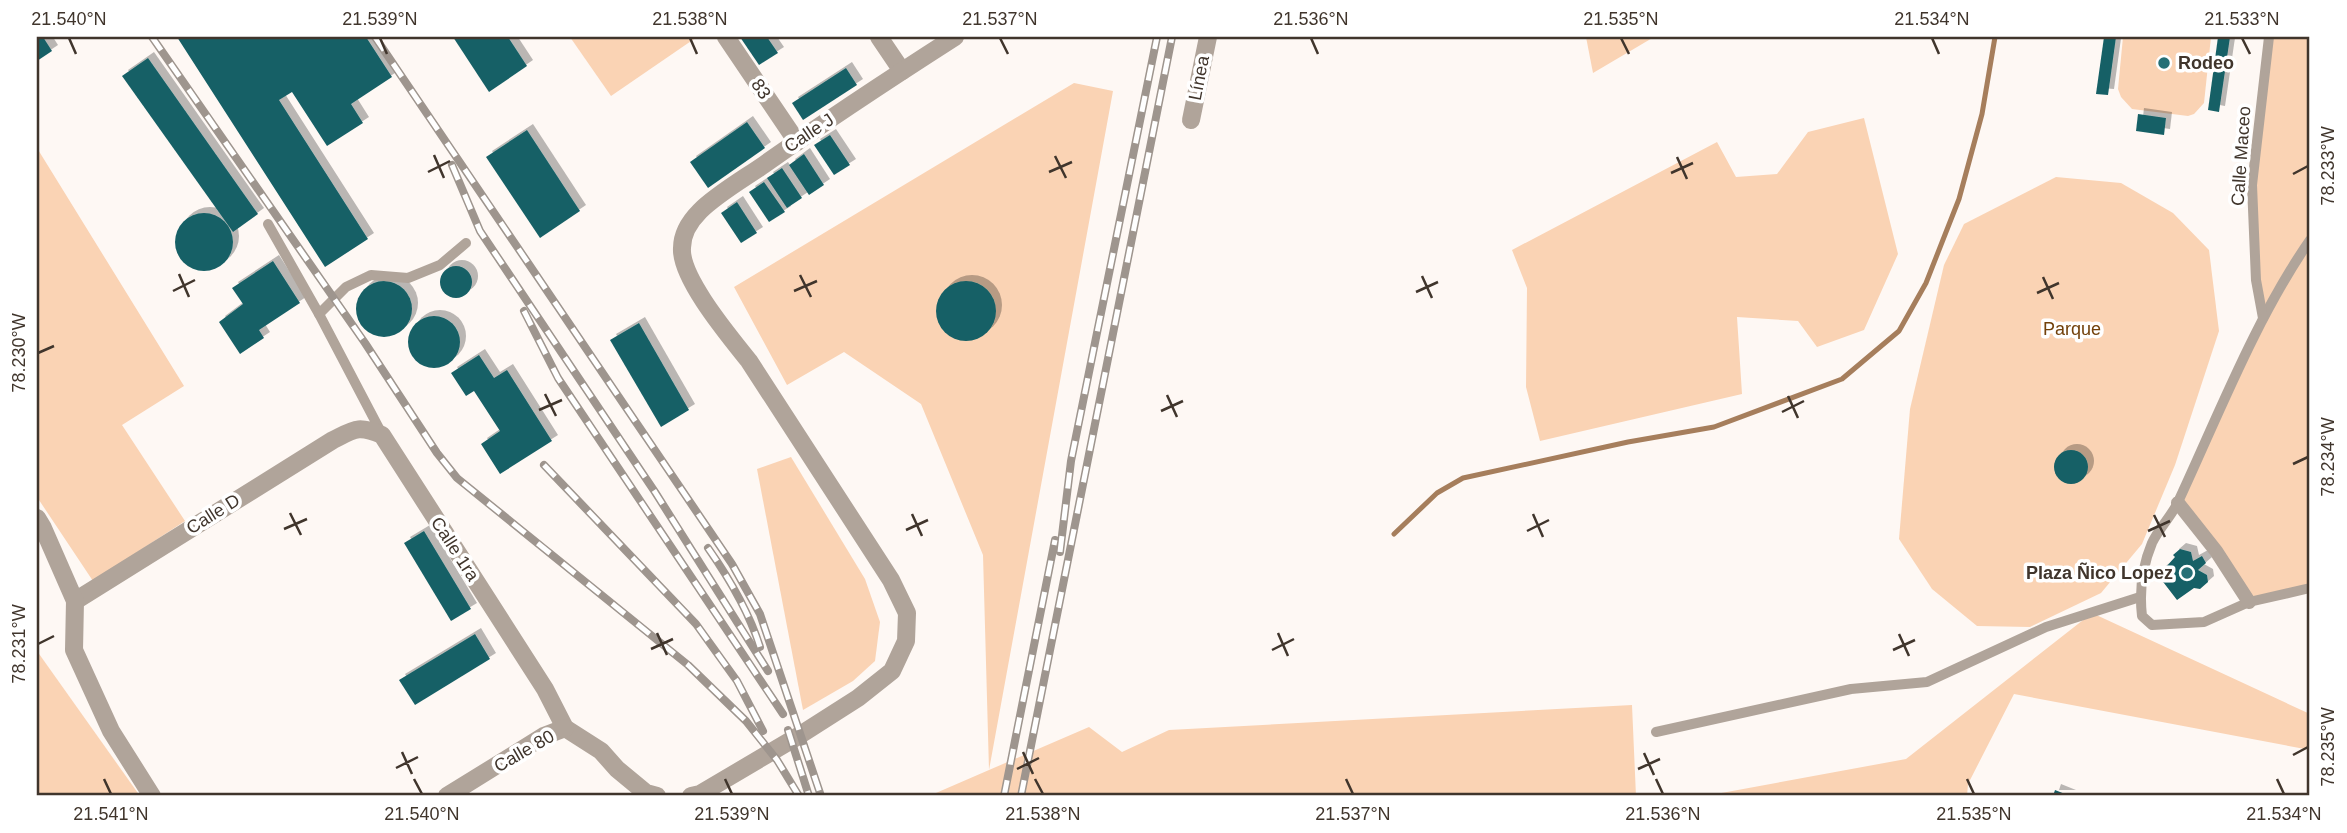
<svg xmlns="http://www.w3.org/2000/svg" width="2347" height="833" font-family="Helvetica,sans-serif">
<defs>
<filter id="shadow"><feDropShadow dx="6" dy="-6" stdDeviation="0" flood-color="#0004"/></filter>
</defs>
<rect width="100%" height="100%" fill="#fef8f4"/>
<!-- green -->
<g fill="#fad3b4">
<polygon points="570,37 697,37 611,96"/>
<polygon points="1586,37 1654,37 1593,73"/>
<polygon points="2123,37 2211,37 2204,103 2194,114 2188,116 2132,109 2121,97 2118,89"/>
<polygon points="2269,37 2310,37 2310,586 2249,602 2178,503 2263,319 2252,185"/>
<polygon points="1074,83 1113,91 989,770 1089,727 1122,752 1169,730 1632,705 1636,796 929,796 989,770 983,555 921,404 844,352 787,385 734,287"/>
<polygon points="1864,118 1898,254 1864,330 1817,347 1798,321 1737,317 1742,394 1540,441 1526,387 1527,288 1512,250 1717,142 1736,177 1777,174 1808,132"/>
<polygon points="37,148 184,386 122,425 185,521 93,581 37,497"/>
<polygon points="2056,177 2121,183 2173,213 2209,250 2219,331 2175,465 2142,544 2101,593 2030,627 1977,626 1932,589 1899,539 1910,409 1944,265 1964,224"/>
<polygon points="791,457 865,579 880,622 875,661 853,681 803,710 757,469"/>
<polygon points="2092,613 2310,714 2310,750 2014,694 1968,784 1967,796 1705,796 1906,759"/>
<polygon points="37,651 140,796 37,796"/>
</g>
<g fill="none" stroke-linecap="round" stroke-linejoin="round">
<!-- stream -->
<polyline stroke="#a67e5c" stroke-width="5" points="1394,534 1437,493 1463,478 1628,442 1714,427 1842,379 1899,331 1926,283 1959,199 1982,114 1995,37"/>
</g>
<!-- building -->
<g fill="#176066" filter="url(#shadow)">
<polygon points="37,37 43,37 52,51 37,61"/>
<polygon points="177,37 366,37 392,77 351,104 363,123 327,146 292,92 279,100 368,239 325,267"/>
<polygon points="453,37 508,37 527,66 489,92"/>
<polygon points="740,37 767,37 778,53 759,65"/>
<polygon points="2104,37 2116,37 2108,95 2096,94"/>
<polygon points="2218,37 2230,37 2219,112 2208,110"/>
<polygon points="148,58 258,214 233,232 122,76"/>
<polygon points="846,68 857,85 803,120 792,103"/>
<polygon points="2138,114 2166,118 2164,135 2136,131"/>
<polygon points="747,122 765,148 708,188 690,162"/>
<polygon points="527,130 580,211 540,238 486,157"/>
<polygon points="830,135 850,165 834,175 814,145"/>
<polygon points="804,154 824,185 809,195 789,165"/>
<polygon points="782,168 802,198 787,208 767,178"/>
<polygon points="764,182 785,212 769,222 749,192"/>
<polygon points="737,202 757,233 741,243 721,213"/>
<circle cx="204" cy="242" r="29"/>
<polygon points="273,261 300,303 259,330 264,338 240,354 219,322 243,304 232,288"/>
<circle cx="456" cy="282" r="16"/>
<circle cx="384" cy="309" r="28"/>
<circle cx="966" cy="311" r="30"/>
<circle cx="434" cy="342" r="26"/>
<polygon points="639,323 689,410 661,427 610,340"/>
<polygon points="479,355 494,378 507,370 552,441 500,474 481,444 500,431 474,391 466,396 451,373"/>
<circle cx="2071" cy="467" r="17"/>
<polygon points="424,531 471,609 451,621 404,543"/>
<polygon points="2180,549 2191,552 2193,561 2202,556 2206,563 2198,570 2207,575 2208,582 2200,589 2194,588 2177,600 2157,574 2166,567 2175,557 2173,555"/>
<polygon points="475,634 490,659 415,705 399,680"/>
<polygon points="2055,790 2070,796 2053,796"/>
</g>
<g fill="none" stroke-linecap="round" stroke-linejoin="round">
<!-- service -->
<g stroke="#b0a49a" stroke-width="10">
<polyline points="268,224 319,314 382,434"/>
<path d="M2310,240C2256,318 2218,416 2178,502C2171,517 2159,528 2152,543C2142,567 2139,590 2142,616L2152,625L2204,622L2249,602L2310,588"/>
<polyline points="319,314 346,287 371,275 408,278 440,265 466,243"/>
<polyline points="2263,318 2256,280 2252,185 2269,37"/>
<polyline points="1656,732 1851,689 1927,682 2046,627 2140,597"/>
</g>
<!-- pedestrian -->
<polyline stroke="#b0a49a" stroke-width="14" points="2178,503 2216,551 2249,602"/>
<!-- minor -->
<g stroke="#b0a49a" stroke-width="18">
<polyline points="726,37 797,142"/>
<polyline points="879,37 902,71"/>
<polyline points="1191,120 1208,37"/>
<path d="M75,601L333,440C355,429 358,425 382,435L545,689L565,728L601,751L617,769L646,793L657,796"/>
<polyline points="447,796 544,736 565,728"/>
<path d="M691,796L700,794L800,735L858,698L892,671L906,641L907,613L891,580L749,361C730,337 680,278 682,248C682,234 690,221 700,211C717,194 745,178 765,164C827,120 891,78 955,37"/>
</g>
<!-- tertiary -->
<polyline stroke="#b0a49a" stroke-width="18" points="37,518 43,528 75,601 74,650 111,731 152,796"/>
<!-- rail casing -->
<g stroke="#9e958e" stroke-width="8">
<g id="rail">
<polyline points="152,37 365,343 437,453 457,478 688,665 746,721 777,760 799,796"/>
<polyline points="375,37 732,564 760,614 821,796"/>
<polyline points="452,165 480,231 655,492 768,671"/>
<polyline points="524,311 558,378 783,714"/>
<polyline points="544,465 696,624 737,681 763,731"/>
<path d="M708,548C729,578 749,612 760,647"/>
<polyline points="1060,552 1071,461 1157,37"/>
<polyline points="788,730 809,796"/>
<polyline points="1004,796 1055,540"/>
<polyline points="1021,796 1172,37"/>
</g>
</g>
<!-- rail -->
<use href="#rail" stroke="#fff" stroke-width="5" stroke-dasharray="16" stroke-linecap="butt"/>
</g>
<!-- ticks -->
<path fill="none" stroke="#40352c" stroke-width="2.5" d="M69,38L76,54M380,38L387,54M690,38L697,54M1000,38L1008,54M1311,38L1318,54M1621,38L1629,54M1932,38L1939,54M2242,38L2250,54M434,155L444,178M1055,156L1066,178M1677,157L1687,179M428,172L450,161M1049,172L1072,162M1671,173L1693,163M2293,174L2308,166M179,274L189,297M800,275L811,297M1422,276L1432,298M2043,277L2053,299M173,291L195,280M794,291L817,281M1416,292L1438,282M2037,293L2059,283M38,353L54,346M545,394L556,416M1167,395L1177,417M1788,396L1798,418M539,410L562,400M1161,411L1183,401M1782,412L1804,401M2293,464L2308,457M290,513L301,535M912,514L922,536M1533,514L1543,537M2154,515L2165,537M284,529L307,519M906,530L928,520M1527,531L1549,520M2148,531L2170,521M657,633L667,655M1278,633L1288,656M1899,634L1909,656M38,644L54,636M651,649L673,639M1272,650L1294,639M1893,650L1915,640M402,752L412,774M1023,752L1033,774M1644,753L1654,775M2293,755L2308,747M396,768L418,757M1017,769L1039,758M1638,769L1660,759M104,779L111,794M414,779L422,794M725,779L732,794M1035,779L1043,794M1346,779L1353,794M1656,779L1663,794M1967,779L1974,794M2277,779L2284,794"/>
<!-- markers -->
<g fill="#256f76" stroke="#fff" stroke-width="2.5">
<circle cx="2164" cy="63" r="7"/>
<circle cx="2187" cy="573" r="7"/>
</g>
<g text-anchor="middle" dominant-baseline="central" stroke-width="7" stroke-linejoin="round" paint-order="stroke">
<!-- poi labels -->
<g font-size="18" font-weight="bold" fill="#40352c" stroke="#fff" text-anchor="start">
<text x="2178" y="63">Rodeo</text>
<text x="2173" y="573" text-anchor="end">Plaza Ñico Lopez</text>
</g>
<!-- street labels -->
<g font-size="18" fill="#40352c" stroke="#fff">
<text transform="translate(1199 78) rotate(-79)">Línea</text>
<text transform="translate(761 89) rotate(56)">83</text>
<text transform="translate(809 133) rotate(-34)">Calle J</text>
<text transform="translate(2241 156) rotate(-86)">Calle Maceo</text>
<text transform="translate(213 514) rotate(-32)">Calle D</text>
<text transform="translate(455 549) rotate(57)">Calle 1ra</text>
<text transform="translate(524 751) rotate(-30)">Calle 80</text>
</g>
<!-- park labels -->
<g font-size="18" fill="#72410b" stroke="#fff">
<text x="2072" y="329">Parque</text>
</g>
</g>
<!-- border -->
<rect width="2347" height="833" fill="none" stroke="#ffffff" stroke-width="77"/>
<rect x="38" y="38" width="2270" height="756" fill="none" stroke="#40352c" stroke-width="2.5"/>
<g font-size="18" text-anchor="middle" fill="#40352c">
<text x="69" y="25">21.540°N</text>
<text x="380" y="25">21.539°N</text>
<text x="690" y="25">21.538°N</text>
<text x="1000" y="25">21.537°N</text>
<text x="1311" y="25">21.536°N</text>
<text x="1621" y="25">21.535°N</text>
<text x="1932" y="25">21.534°N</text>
<text x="2242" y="25">21.533°N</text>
<text transform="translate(2328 166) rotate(-90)" y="6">78.233°W</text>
<text transform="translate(19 353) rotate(-90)" y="6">78.230°W</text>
<text transform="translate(2328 457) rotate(-90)" y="6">78.234°W</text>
<text transform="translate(19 644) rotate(-90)" y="6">78.231°W</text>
<text transform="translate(2328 747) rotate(-90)" y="6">78.235°W</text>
<text x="111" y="820">21.541°N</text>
<text x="422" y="820">21.540°N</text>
<text x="732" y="820">21.539°N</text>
<text x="1043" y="820">21.538°N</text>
<text x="1353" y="820">21.537°N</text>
<text x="1663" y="820">21.536°N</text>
<text x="1974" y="820">21.535°N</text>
<text x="2284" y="820">21.534°N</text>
</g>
</svg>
